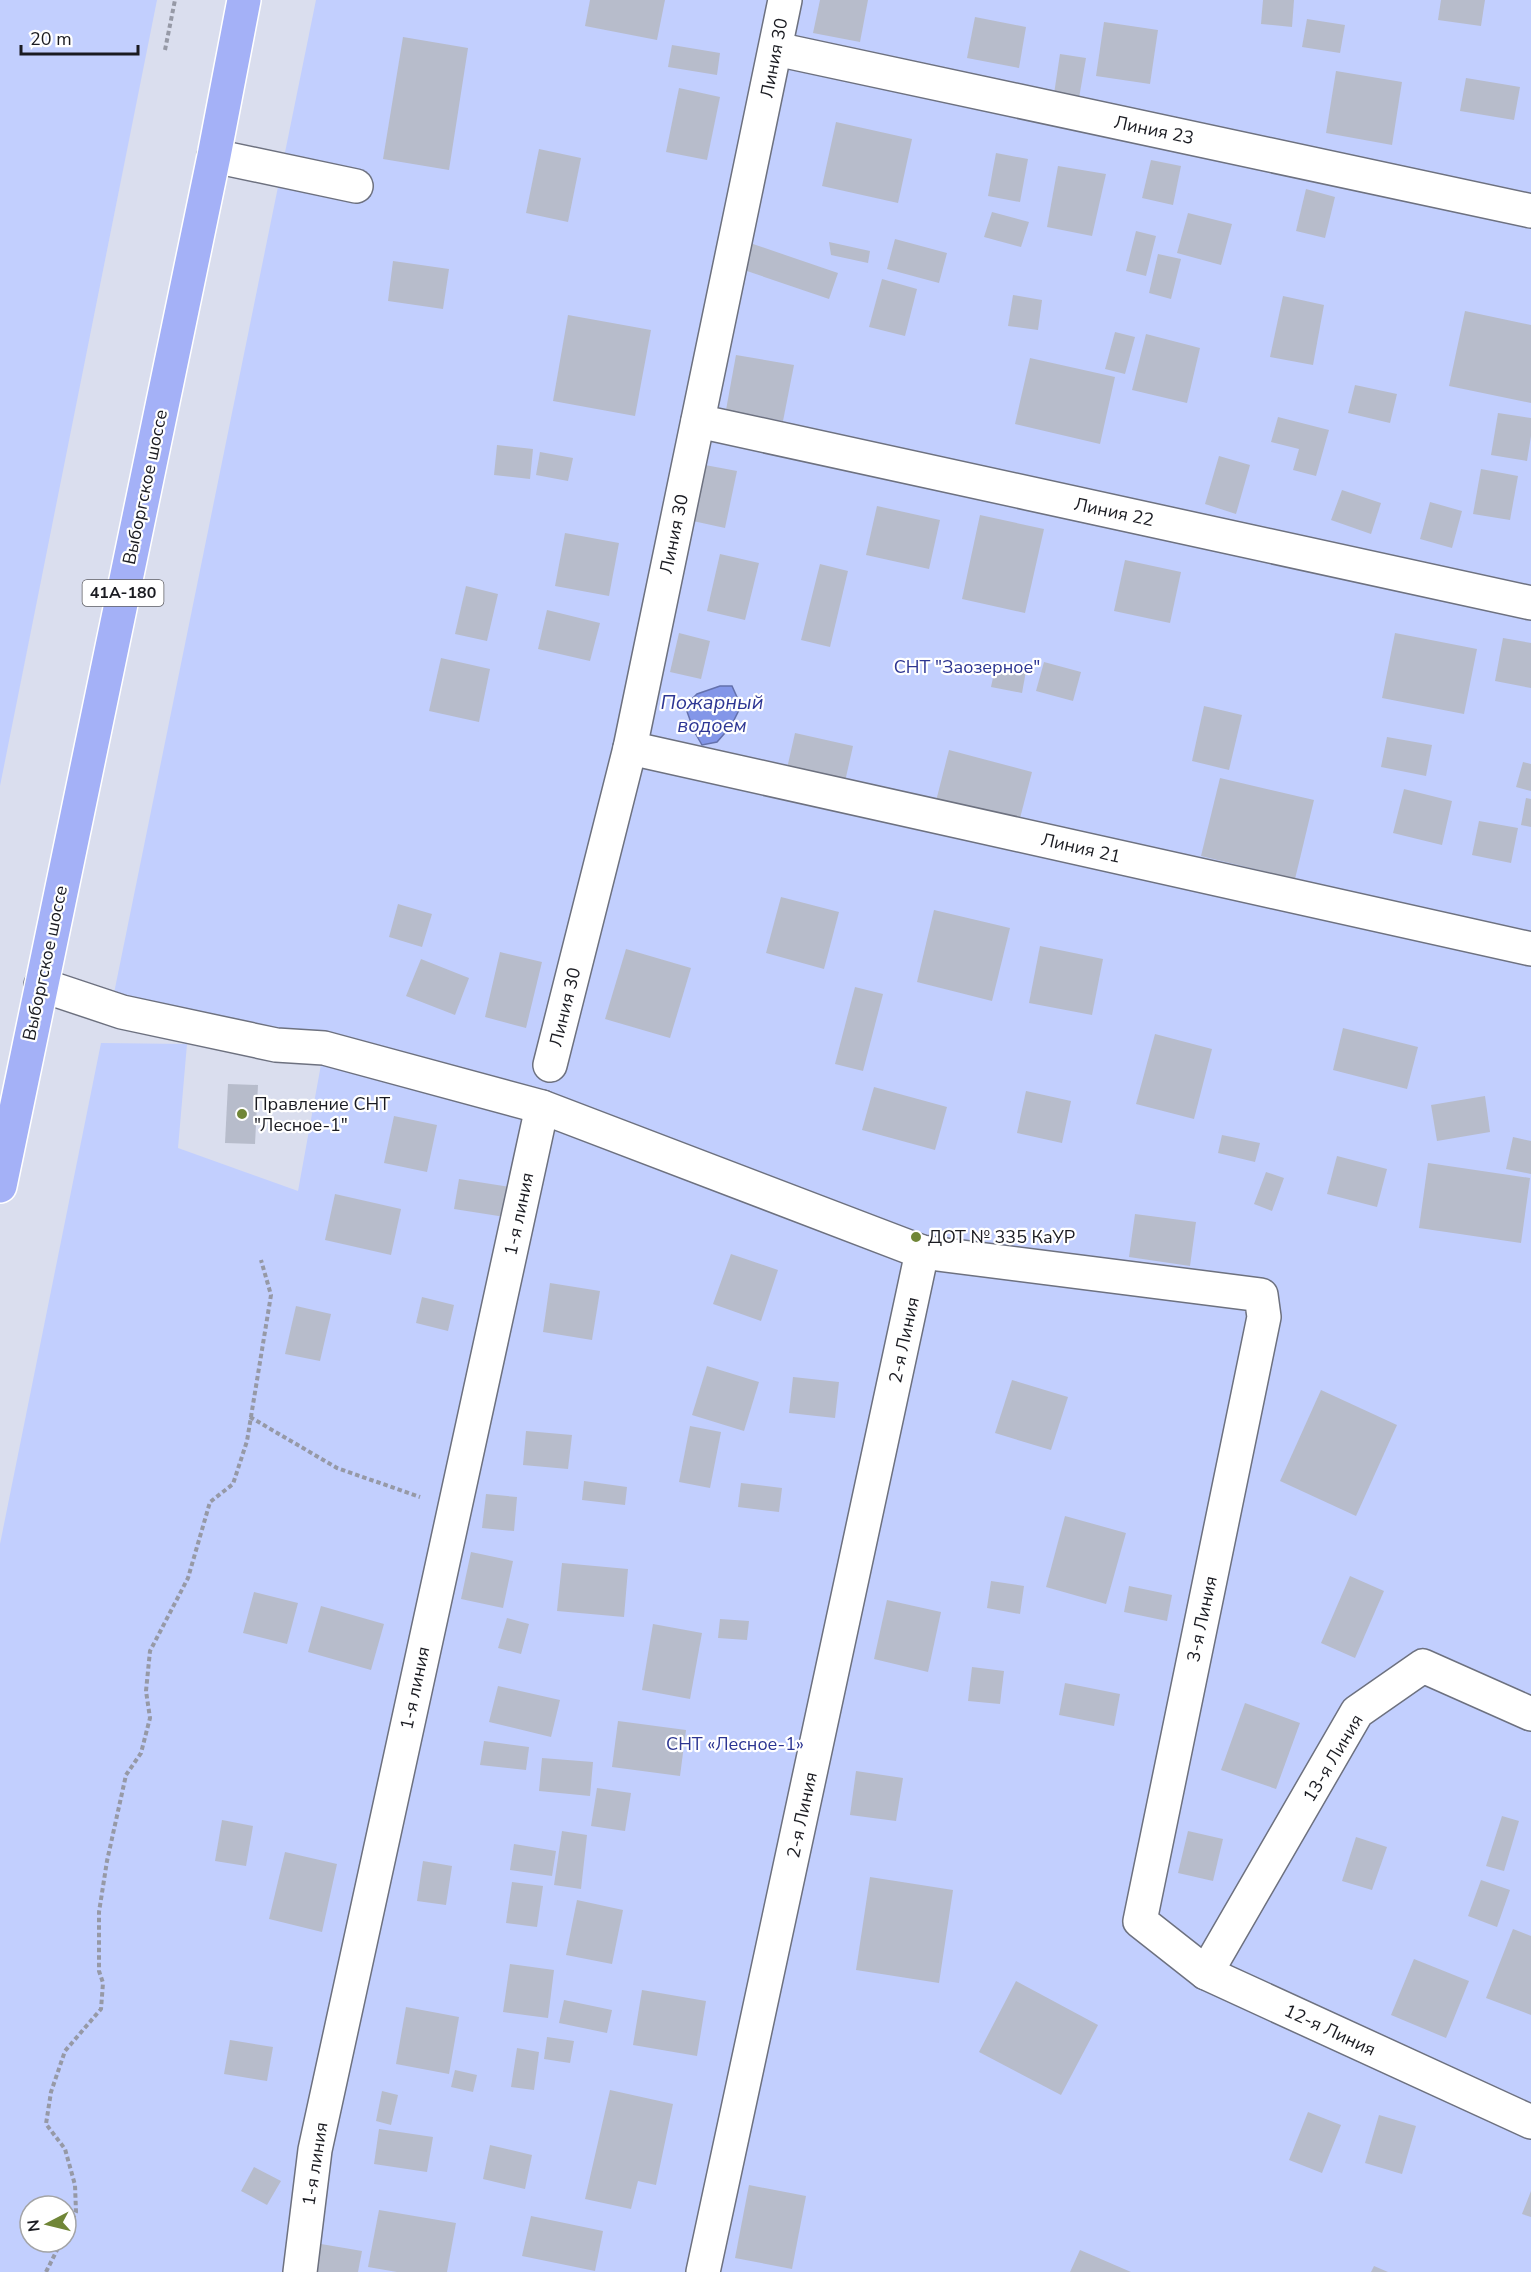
<svg xmlns="http://www.w3.org/2000/svg" width="1531" height="2272" font-family="'Nunito Sans',sans-serif">
<rect width="100%" height="100%" fill="#dadeee"/>
<!-- green -->
<g fill="#c2cffe" fill-rule="evenodd">
<polygon points="0,0 157,0 0,786"/>
<path d="M316,0H1531V2272H0V1544L101,1043L187,1044L178,1148L298,1191L324,1048L111,1008ZM30,2206H66V2242H30Z"/>
</g>
<!-- water -->
<polygon fill="#8396e8" stroke="#6471ac" stroke-width="1.5" points="720,686 732,686 741,706 731,726 717,742 702,745 694,731 685,706 697,694"/>
<!-- building -->
<g fill="#b7bccb">
<polygon points="590,0 665,0 657,40 585,26"/>
<polygon points="820,0 868,0 860,42 813,33"/>
<polygon points="1263,0 1294,0 1292,27 1261,24"/>
<polygon points="1441,0 1485,0 1481,26 1438,20"/>
<polygon points="975,17 1026,27 1019,68 967,58"/>
<polygon points="1307,19 1345,25 1340,53 1302,47"/>
<polygon points="1104,22 1158,30 1150,84 1096,76"/>
<polygon points="403,37 468,48 449,170 383,159"/>
<polygon points="672,45 720,53 717,75 668,67"/>
<polygon points="1060,54 1086,58 1079,98 1054,94"/>
<polygon points="1336,71 1402,82 1392,145 1326,133"/>
<polygon points="1466,78 1520,87 1514,120 1460,111"/>
<polygon points="679,88 720,97 707,160 666,152"/>
<polygon points="836,122 912,139 898,203 822,186"/>
<polygon points="539,149 581,158 568,222 526,213"/>
<polygon points="996,153 1028,159 1020,202 988,196"/>
<polygon points="1151,160 1181,166 1173,205 1142,198"/>
<polygon points="1058,166 1106,174 1092,236 1047,227"/>
<polygon points="1306,189 1335,197 1325,238 1296,231"/>
<polygon points="992,212 1029,222 1021,247 984,237"/>
<polygon points="1188,213 1232,224 1221,265 1177,253"/>
<polygon points="1136,231 1156,236 1146,276 1126,271"/>
<polygon points="895,239 947,253 939,283 887,269"/>
<polygon points="829,242 870,251 868,263 831,255"/>
<polygon points="750,243 838,273 829,299 741,269"/>
<polygon points="1158,254 1181,259 1171,299 1149,293"/>
<polygon points="393,261 449,269 443,309 388,301"/>
<polygon points="882,279 917,289 905,336 869,327"/>
<polygon points="1013,295 1042,300 1038,330 1008,326"/>
<polygon points="1283,296 1324,305 1313,365 1270,357"/>
<polygon points="1465,311 1531,325 1531,403 1449,386"/>
<polygon points="568,315 651,330 635,416 553,401"/>
<polygon points="1115,332 1135,337 1125,374 1105,369"/>
<polygon points="1146,334 1200,348 1187,403 1132,390"/>
<polygon points="736,355 794,365 783,421 726,410"/>
<polygon points="1030,358 1115,377 1100,444 1015,424"/>
<polygon points="1355,385 1397,394 1390,423 1348,413"/>
<polygon points="1498,413 1531,418 1531,436 1527,461 1491,455"/>
<polygon points="1278,417 1329,430 1316,476 1293,470 1299,449 1271,442"/>
<polygon points="497,445 533,449 530,479 494,475"/>
<polygon points="540,452 573,458 568,481 536,475"/>
<polygon points="1219,456 1250,465 1236,514 1205,504"/>
<polygon points="705,465 737,471 725,528 693,521"/>
<polygon points="1481,469 1518,476 1510,520 1473,514"/>
<polygon points="1342,490 1381,503 1371,534 1331,520"/>
<polygon points="1430,502 1462,511 1452,548 1420,539"/>
<polygon points="877,506 940,520 929,569 866,555"/>
<polygon points="980,515 1044,529 1025,613 962,599"/>
<polygon points="565,533 619,543 609,596 555,586"/>
<polygon points="720,554 759,563 745,620 707,611"/>
<polygon points="1125,560 1181,572 1170,623 1114,611"/>
<polygon points="820,564 848,571 830,647 801,640"/>
<polygon points="466,586 498,594 487,641 455,634"/>
<polygon points="547,610 600,623 590,661 538,649"/>
<polygon points="679,633 710,641 701,679 670,672"/>
<polygon points="1395,633 1477,649 1464,714 1382,698"/>
<polygon points="1503,638 1531,643 1531,688 1495,681"/>
<polygon points="441,658 490,669 479,722 429,711"/>
<polygon points="1044,662 1081,672 1073,701 1036,691"/>
<polygon points="996,664 1026,671 1022,693 991,687"/>
<polygon points="1204,706 1242,715 1229,770 1192,761"/>
<polygon points="795,733 853,746 844,786 786,773"/>
<polygon points="1387,737 1432,745 1426,776 1381,767"/>
<polygon points="949,750 1032,772 1019,822 936,801"/>
<polygon points="1523,762 1531,764 1531,791 1516,787"/>
<polygon points="1220,778 1314,800 1295,879 1201,856"/>
<polygon points="1404,789 1452,801 1442,845 1393,833"/>
<polygon points="1526,798 1531,799 1531,827 1521,825"/>
<polygon points="1479,821 1518,828 1511,863 1472,855"/>
<polygon points="781,897 839,912 824,969 766,953"/>
<polygon points="398,904 432,914 422,947 389,937"/>
<polygon points="934,910 1010,928 992,1001 917,982"/>
<polygon points="1040,946 1103,959 1092,1015 1029,1003"/>
<polygon points="626,949 691,968 670,1038 605,1019"/>
<polygon points="500,952 542,962 526,1028 485,1017"/>
<polygon points="421,959 469,978 455,1015 406,996"/>
<polygon points="855,987 883,994 863,1071 835,1064"/>
<polygon points="1343,1028 1418,1047 1407,1089 1333,1070"/>
<polygon points="1155,1034 1212,1049 1194,1119 1136,1104"/>
<polygon points="228,1084 258,1085 255,1144 225,1143"/>
<polygon points="874,1087 947,1107 935,1150 862,1130"/>
<polygon points="1026,1091 1071,1101 1062,1143 1017,1133"/>
<polygon points="1485,1096 1490,1132 1437,1141 1431,1105"/>
<polygon points="394,1116 437,1125 427,1172 384,1163"/>
<polygon points="1222,1135 1260,1143 1255,1162 1218,1153"/>
<polygon points="1513,1137 1531,1141 1531,1174 1506,1169"/>
<polygon points="1337,1156 1387,1169 1377,1207 1327,1194"/>
<polygon points="1428,1163 1530,1178 1521,1243 1419,1228"/>
<polygon points="1266,1172 1284,1178 1272,1211 1254,1204"/>
<polygon points="459,1179 510,1187 505,1217 454,1209"/>
<polygon points="335,1194 401,1209 391,1255 325,1240"/>
<polygon points="1135,1214 1196,1222 1190,1266 1129,1257"/>
<polygon points="731,1254 778,1270 761,1321 713,1304"/>
<polygon points="550,1283 600,1291 592,1340 543,1332"/>
<polygon points="422,1297 454,1305 448,1331 416,1323"/>
<polygon points="296,1306 331,1314 320,1361 285,1354"/>
<polygon points="707,1366 759,1382 744,1431 692,1415"/>
<polygon points="793,1377 839,1382 835,1418 789,1413"/>
<polygon points="1012,1380 1068,1397 1051,1450 995,1433"/>
<polygon points="1321,1390 1397,1425 1356,1516 1280,1481"/>
<polygon points="690,1426 721,1432 710,1488 679,1482"/>
<polygon points="526,1431 572,1435 568,1469 523,1465"/>
<polygon points="584,1481 627,1487 625,1505 582,1500"/>
<polygon points="741,1483 782,1488 779,1512 738,1507"/>
<polygon points="486,1494 517,1497 514,1531 482,1528"/>
<polygon points="1065,1516 1126,1533 1106,1604 1046,1587"/>
<polygon points="471,1552 513,1561 503,1608 461,1599"/>
<polygon points="562,1563 628,1569 624,1617 557,1611"/>
<polygon points="1350,1576 1384,1591 1355,1658 1321,1643"/>
<polygon points="991,1581 1024,1586 1020,1614 987,1608"/>
<polygon points="1129,1586 1172,1595 1167,1621 1124,1612"/>
<polygon points="254,1592 298,1603 287,1644 243,1633"/>
<polygon points="887,1600 941,1612 928,1672 874,1659"/>
<polygon points="321,1606 384,1624 371,1670 308,1652"/>
<polygon points="507,1618 529,1624 521,1654 498,1648"/>
<polygon points="720,1619 749,1621 747,1640 718,1638"/>
<polygon points="653,1624 702,1633 690,1699 642,1690"/>
<polygon points="972,1667 1004,1671 1000,1704 968,1701"/>
<polygon points="1065,1683 1120,1694 1114,1726 1059,1715"/>
<polygon points="498,1686 560,1700 551,1737 489,1722"/>
<polygon points="1245,1703 1300,1723 1276,1789 1221,1770"/>
<polygon points="618,1721 686,1730 680,1776 612,1767"/>
<polygon points="484,1741 529,1747 526,1770 480,1765"/>
<polygon points="542,1758 593,1762 590,1796 539,1791"/>
<polygon points="856,1771 903,1778 896,1821 850,1815"/>
<polygon points="597,1788 631,1793 625,1831 591,1826"/>
<polygon points="1502,1816 1519,1821 1504,1871 1486,1866"/>
<polygon points="222,1820 253,1826 246,1866 215,1861"/>
<polygon points="562,1831 587,1835 581,1889 554,1885"/>
<polygon points="1188,1831 1223,1839 1213,1881 1178,1873"/>
<polygon points="1356,1837 1387,1847 1372,1890 1342,1881"/>
<polygon points="514,1844 556,1851 552,1876 510,1870"/>
<polygon points="285,1852 337,1864 322,1932 269,1919"/>
<polygon points="423,1861 452,1866 446,1905 417,1901"/>
<polygon points="870,1877 953,1890 939,1983 856,1970"/>
<polygon points="1481,1880 1510,1890 1497,1927 1468,1916"/>
<polygon points="512,1882 543,1886 537,1927 506,1923"/>
<polygon points="577,1900 623,1910 612,1964 566,1955"/>
<polygon points="1513,1929 1531,1936 1531,2015 1486,1998"/>
<polygon points="1414,1959 1469,1981 1446,2038 1391,2015"/>
<polygon points="510,1964 554,1970 548,2018 503,2012"/>
<polygon points="1016,1981 1098,2025 1061,2095 979,2052"/>
<polygon points="642,1990 706,2001 697,2056 633,2045"/>
<polygon points="564,2000 612,2010 607,2033 559,2023"/>
<polygon points="406,2007 459,2017 449,2074 396,2064"/>
<polygon points="547,2037 574,2041 570,2063 544,2059"/>
<polygon points="230,2040 273,2047 267,2081 224,2074"/>
<polygon points="517,2048 539,2052 534,2090 511,2087"/>
<polygon points="455,2070 477,2075 473,2092 451,2087"/>
<polygon points="610,2090 673,2104 656,2185 638,2181 631,2209 585,2199"/>
<polygon points="382,2091 398,2095 391,2125 376,2121"/>
<polygon points="1308,2112 1341,2125 1322,2173 1289,2160"/>
<polygon points="1379,2115 1416,2126 1402,2174 1365,2163"/>
<polygon points="379,2129 433,2137 427,2172 374,2164"/>
<polygon points="490,2145 532,2155 525,2189 483,2179"/>
<polygon points="254,2167 281,2181 267,2205 241,2191"/>
<polygon points="749,2185 806,2196 792,2269 735,2258"/>
<polygon points="1531,2191 1531,2217 1522,2214"/>
<polygon points="379,2210 456,2223 447,2272 397,2272 368,2267"/>
<polygon points="531,2216 603,2231 595,2271 522,2256"/>
<polygon points="321,2244 362,2251 358,2272 316,2272"/>
<polygon points="1080,2250 1131,2272 1070,2272"/>
<polygon points="1374,2266 1388,2272 1371,2272"/>
</g>
<g fill="none" stroke-linecap="round" stroke-linejoin="round">
<!-- minor casing -->
<g stroke="#6d717f" stroke-width="36">
<g id="minor">
<polyline points="776,49 1531,211"/>
<polyline points="214,156 356,186"/>
<polyline points="698,421 1531,603"/>
<polyline points="630,748 1531,949"/>
<polyline points="41,985 122,1012 276,1045 324,1048 542,1107 922,1252 1261,1295 1264,1317 1140,1921 1206,1973 1531,2122"/>
<polyline points="550,1065 630,748 785,0"/>
<polyline points="1206,1973 1357,1712 1423,1666 1531,1714"/>
<polyline points="300,2272 315,2150 542,1107"/>
<polyline points="703,2272 922,1252"/>
</g>
</g>
<!-- major casing -->
<g stroke="#fff" stroke-width="36">
<polyline id="major" points="0,1186 214,156 244,0"/>
</g>
<!-- path -->
<g stroke="#9699a6" stroke-width="4" stroke-dasharray="4.5 3" stroke-linecap="butt">
<polyline points="165,50 175,0"/>
<polyline points="250,1417 337,1468 420,1497"/>
<polyline points="66,2233 76,2212 75,2185 65,2149 46,2124 51,2092 65,2051 101,2009 103,1983 99,1971 99,1912 107,1861 126,1775 141,1753 150,1718 146,1691 150,1651 188,1578 210,1502 233,1484 247,1441 271,1295 261,1260"/>
<polyline points="46,2272 61,2242"/>
</g>
<!-- minor -->
<use href="#minor" stroke="#fff" stroke-width="33"/>
<!-- major -->
<use href="#major" stroke="#a4b1f7" stroke-width="33"/>
</g>
<!-- markers -->
<g fill="#708637" stroke="#fff" stroke-width="2">
<circle cx="242" cy="1114" r="6"/>
<circle cx="916" cy="1237" r="6"/>
</g>
<g text-anchor="middle" dominant-baseline="central" stroke-width="4.5" stroke-linejoin="round" paint-order="stroke">
<!-- shield labels -->
<rect fill="#fff" stroke="#5f5f64" stroke-width="1.5" x="82.5" y="580" width="81" height="26" rx="4.5"/>
<g font-size="16" font-weight="bold" fill="#1a1b21">
<text x="123" y="593">41А-180</text>
</g>
<!-- street labels -->
<g font-size="18" fill="#1a1b21" stroke="#fff">
<text transform="translate(774 58) rotate(-79)">Линия 30</text>
<text transform="translate(1154 130) rotate(12)">Линия 23</text>
<text transform="translate(145 487) rotate(-78)">Выборгское шоссе</text>
<text transform="translate(1114 512) rotate(12)">Линия 22</text>
<text transform="translate(674 534) rotate(-78)">Линия 30</text>
<text transform="translate(1081 848) rotate(13)">Линия 21</text>
<text transform="translate(45 963) rotate(-78)">Выборгское шоссе</text>
<text transform="translate(565 1007) rotate(-76)">Линия 30</text>
<text transform="translate(519 1214) rotate(-78)">1-я линия</text>
<text transform="translate(904 1340) rotate(-78)">2-я Линия</text>
<text transform="translate(1202 1619) rotate(-78)">3-я Линия</text>
<text transform="translate(415 1688) rotate(-78)">1-я линия</text>
<text transform="translate(1333 1758) rotate(-59)">13-я Линия</text>
<text transform="translate(802 1815) rotate(-78)">2-я Линия</text>
<text transform="translate(1330 2030) rotate(25)">12-я Линия</text>
<text transform="translate(315 2164) rotate(-81)">1-я линия</text>
</g>
<!-- park labels -->
<g font-size="18" fill="#2c3592" stroke="#fff">
<text x="967" y="667">СНТ "Заозерное"</text>
<text x="735" y="1744">СНТ «Лесное-1»</text>
</g>
<!-- poi labels -->
<g font-size="18" fill="#1a1b21" stroke="#fff" text-anchor="start">
<text x="254" y="1104">Правление СНТ<tspan x="254" dy="21">"Лесное-1"</tspan></text>
<text x="928" y="1237">ДОТ № 335 КаУР</text>
</g>
<!-- water labels -->
<g font-size="20" font-style="italic" fill="#2e3794" stroke="#fff">
<text x="712" y="702">Пожарный<tspan x="712" dy="23">водоем</tspan></text>
</g>
</g>
<!-- north arrow -->
<g transform="translate(48 2224) rotate(263)"><circle r="28" fill="#ffffff" stroke="#a3a4a6" stroke-width="1.5"/>
<path d="M0-4.5L10 22L0 15L-10 22Z" fill="#708637"/>
<text y="-9" font-size="16" font-weight="bold" text-anchor="middle" fill="#1a1b21">N</text>
</g>
<!-- scale -->
<path d="M21 45v9h117v-9" fill="none" stroke="#1a1b21" stroke-width="3"/>
<text x="30" y="45" font-size="18" fill="#1a1b21" stroke="#ffffff" stroke-width="4.5" paint-order="stroke">20 m</text>
</svg>
